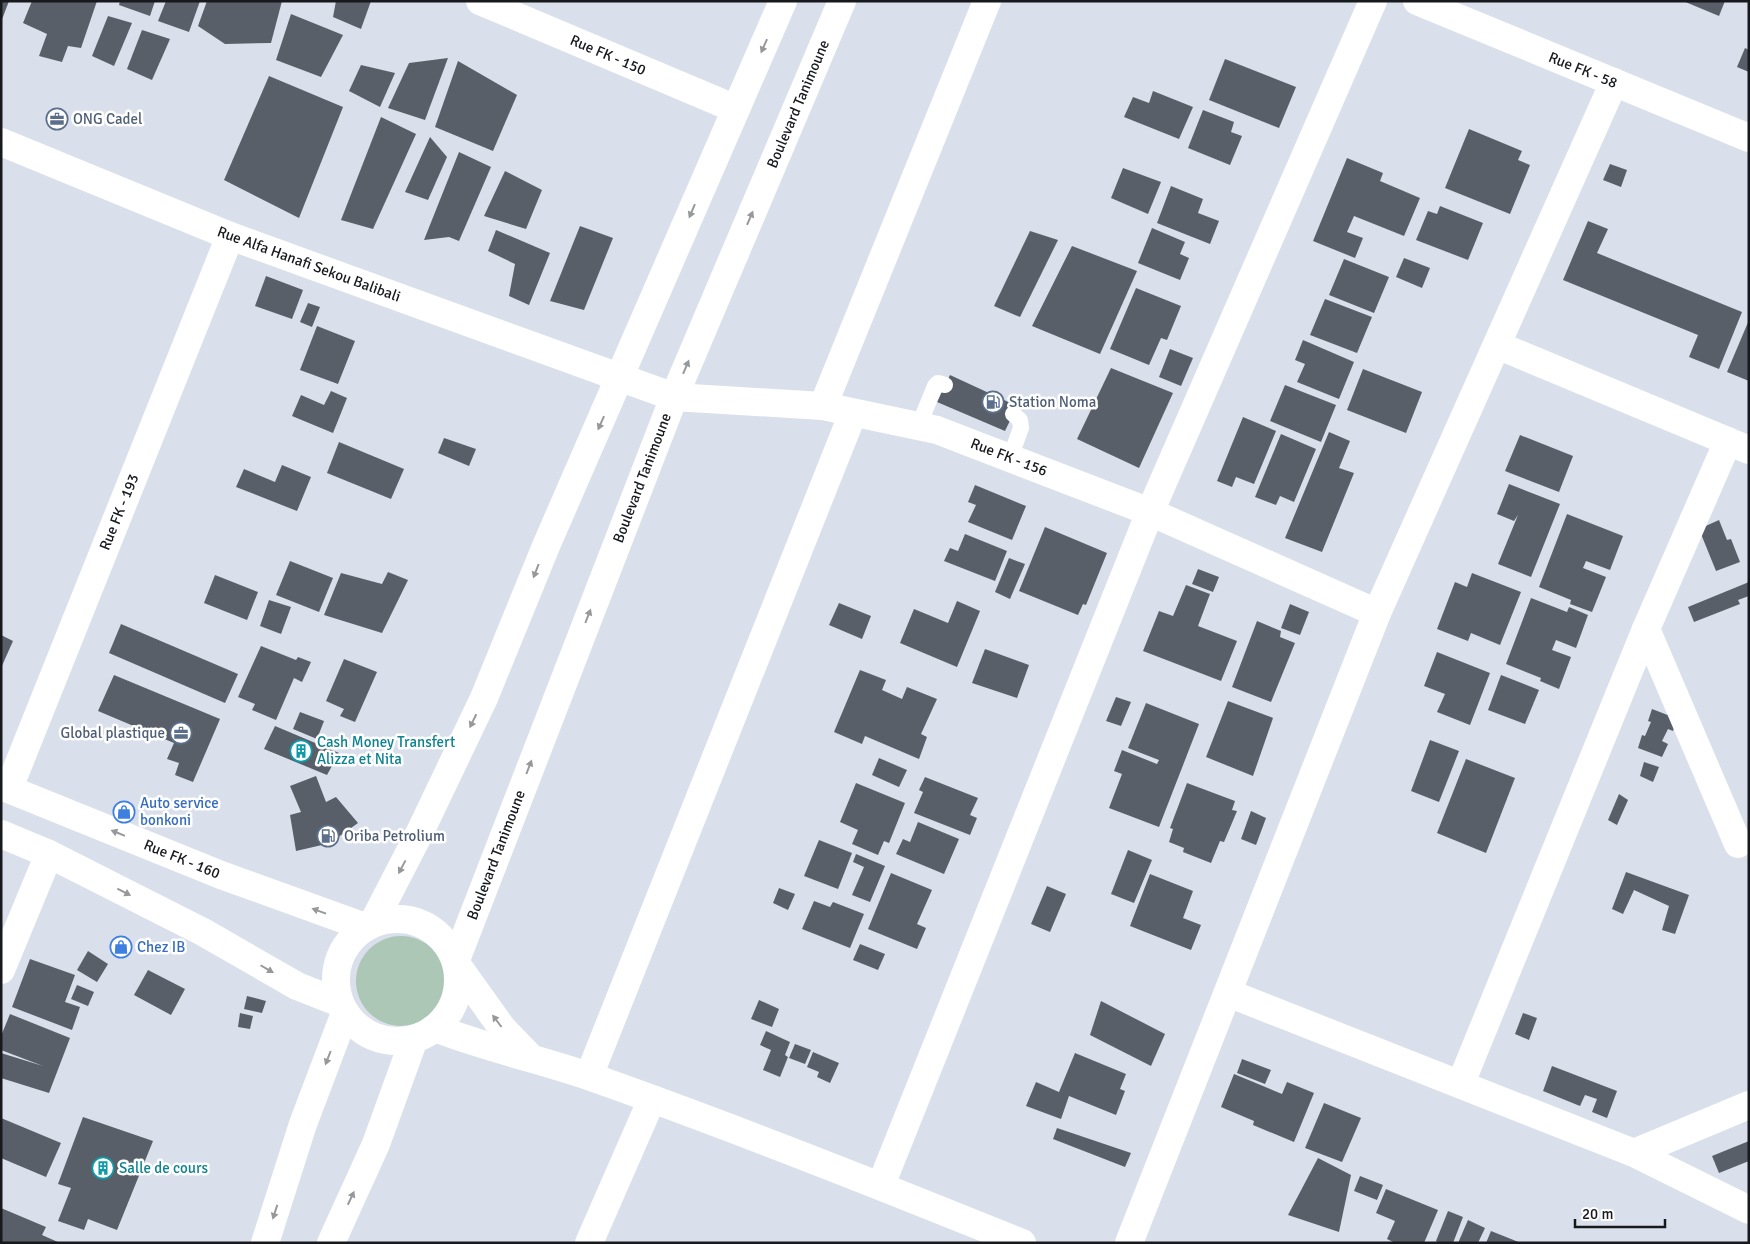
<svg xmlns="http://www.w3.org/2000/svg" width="1750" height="1244" font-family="Signika,sans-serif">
<rect width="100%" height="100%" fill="#dae0eb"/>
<!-- green -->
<circle fill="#acc7b5" cx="401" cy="981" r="45"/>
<!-- building -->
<g fill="#595f68">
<polygon points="1,1 9,1 1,22"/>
<polygon points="32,1 97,1 81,48 68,46 62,62 39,56 47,34 23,23"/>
<polygon points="120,1 155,1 150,16 119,5"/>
<polygon points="166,1 200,1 189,32 158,21"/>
<polygon points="207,1 282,1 271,43 225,44 198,26"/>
<polygon points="336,1 371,1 361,29 333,17"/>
<polygon points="1683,1 1725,1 1719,16"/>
<polygon points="291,14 343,35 321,77 276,60"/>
<polygon points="108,16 132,23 114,66 92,56"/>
<polygon points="142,30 170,39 152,80 127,69"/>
<polygon points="1745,48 1749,50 1749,72 1737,67"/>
<polygon points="448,58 425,120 388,108 409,63"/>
<polygon points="1225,59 1296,87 1279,128 1209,100"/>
<polygon points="458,61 517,95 493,151 435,127"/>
<polygon points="361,65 395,73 380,107 349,91"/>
<polygon points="269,76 343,107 299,218 224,180"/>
<polygon points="1153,91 1193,107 1179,139 1124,117 1133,97 1149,103"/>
<polygon points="1203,110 1234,122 1231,132 1242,136 1230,165 1188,148"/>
<polygon points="381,117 416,134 373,229 341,220"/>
<polygon points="1469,129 1522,151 1518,160 1530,165 1510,214 1445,188"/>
<polygon points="430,137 447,157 428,200 405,192"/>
<polygon points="459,152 491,167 459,241 449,237 424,240"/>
<polygon points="1347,158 1383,173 1380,181 1420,198 1404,236 1354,216 1347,232 1363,238 1355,258 1313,241"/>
<polygon points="1610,164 1627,170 1621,187 1603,180"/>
<polygon points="1123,168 1161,182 1148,214 1111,198"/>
<polygon points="505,171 542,190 526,229 484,216"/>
<polygon points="1171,186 1203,199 1198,213 1219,221 1210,244 1157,223"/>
<polygon points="1440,206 1483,223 1468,260 1416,240 1428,211 1437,214"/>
<polygon points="1588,221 1608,229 1597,253 1742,312 1719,369 1689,357 1698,335 1563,280"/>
<polygon points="580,226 613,238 584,310 550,301"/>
<polygon points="1152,228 1185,242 1180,254 1189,258 1180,280 1138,263"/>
<polygon points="496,230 550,253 529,305 509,296 515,264 488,251"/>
<polygon points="1030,231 1058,240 1020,317 994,306"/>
<polygon points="1072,246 1137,271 1100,354 1032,326"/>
<polygon points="1404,258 1430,268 1422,288 1396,277"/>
<polygon points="1344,259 1389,277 1374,313 1329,295"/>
<polygon points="266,276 303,290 292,319 255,306"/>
<polygon points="1136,288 1181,306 1167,340 1161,338 1149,365 1110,349"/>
<polygon points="1325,299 1372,317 1357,353 1310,335"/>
<polygon points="308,303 320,307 312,327 300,322"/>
<polygon points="1749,320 1749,381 1727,372"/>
<polygon points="317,326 355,341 338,384 300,370"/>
<polygon points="1303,340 1354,362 1339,399 1297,382 1305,364 1295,360"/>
<polygon points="1170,349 1193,358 1181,386 1159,377"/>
<polygon points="1111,368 1173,393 1139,468 1077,439"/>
<polygon points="1363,369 1422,392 1406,433 1347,410"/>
<polygon points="950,375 1017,406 1005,431 937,402"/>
<polygon points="1285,385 1336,405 1321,442 1270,421"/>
<polygon points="331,391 347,398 333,433 292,416 301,395 324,405"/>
<polygon points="1243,417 1276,431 1254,484 1236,477 1232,487 1217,481"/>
<polygon points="1329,432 1350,441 1339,468 1354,473 1322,552 1285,538"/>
<polygon points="1281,434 1316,449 1294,502 1280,496 1276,505 1255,497"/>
<polygon points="1520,435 1573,456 1559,492 1505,471"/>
<polygon points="444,438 476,449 469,466 438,453"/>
<polygon points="339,442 404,469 391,499 327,473"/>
<polygon points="282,465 311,477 297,511 236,487 244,469 275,482"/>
<polygon points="1509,484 1560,504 1531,577 1498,564 1518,515 1514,521 1497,514"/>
<polygon points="975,485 1026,506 1012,540 968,522 976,505 968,502"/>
<polygon points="1567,514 1623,536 1610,570 1586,561 1583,568 1606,577 1592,612 1570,604 1571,600 1539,587"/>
<polygon points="1719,520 1727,540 1731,539 1740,562 1716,571 1699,529"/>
<polygon points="1045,527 1107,553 1086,605 1083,604 1078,615 1019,591"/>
<polygon points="965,534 1007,551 995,581 944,561 950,548 958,551"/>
<polygon points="1009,558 1025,564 1010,599 995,592"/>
<polygon points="290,561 333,578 319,612 276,595"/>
<polygon points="1198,569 1219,577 1213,592 1192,584"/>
<polygon points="388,572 408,580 382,633 324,615 341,573 382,584"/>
<polygon points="1472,573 1521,592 1500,645 1471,633 1468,641 1437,629 1455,582 1467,587"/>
<polygon points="215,575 258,592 247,620 204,603"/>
<polygon points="1749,582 1749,596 1738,600 1740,604 1694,622 1688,607"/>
<polygon points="1186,585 1210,594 1198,626 1237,641 1221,681 1143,651 1159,611 1173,616"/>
<polygon points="1531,598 1567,612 1569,607 1588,615 1576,648 1556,640 1552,650 1571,657 1559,689 1540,681 1541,678 1506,664"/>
<polygon points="269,600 291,607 281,634 260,626"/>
<polygon points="957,601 980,611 957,667 900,643 914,609 948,623"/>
<polygon points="839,603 871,616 862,639 829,625"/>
<polygon points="1290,604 1309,612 1300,635 1281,628"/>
<polygon points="1257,621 1281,631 1280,637 1295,643 1271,702 1232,687"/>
<polygon points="121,624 238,674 225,703 109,653"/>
<polygon points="1,635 13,641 1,668"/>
<polygon points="261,646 296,660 298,657 311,662 302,682 294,678 276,720 252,710 255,704 238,697"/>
<polygon points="985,649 1029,665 1017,698 972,683"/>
<polygon points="1437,652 1490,673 1470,725 1437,712 1445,694 1424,686"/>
<polygon points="344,659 377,672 355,722 340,716 344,709 326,701"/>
<polygon points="860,670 886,680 882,690 902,699 907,687 937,699 921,734 927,737 919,759 865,736 862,744 834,732"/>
<polygon points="114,675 220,719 193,782 175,775 179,763 167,759 174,743 98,711"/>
<polygon points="1501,675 1539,690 1525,724 1488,710"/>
<polygon points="1116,697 1131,702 1121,726 1106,721"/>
<polygon points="1228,701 1273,718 1253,776 1206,757"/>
<polygon points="1146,703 1199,724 1159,827 1109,808 1122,774 1114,771 1122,750 1157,764 1159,760 1128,748"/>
<polygon points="1652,709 1678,719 1673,731 1668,729 1662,741 1668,744 1662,757 1638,748 1642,735 1645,736 1651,722 1648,721"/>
<polygon points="300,712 324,721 317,739 293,729"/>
<polygon points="275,726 339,753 327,775 264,749"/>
<polygon points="1430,740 1459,751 1439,802 1411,791"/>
<polygon points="879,758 907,770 899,787 872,775"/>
<polygon points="1466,759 1515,778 1486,853 1437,833"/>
<polygon points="1644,762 1659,767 1653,782 1640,776"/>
<polygon points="316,776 326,802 336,797 358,823 337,838 322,845 296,851 290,815 301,812 290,786"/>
<polygon points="925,777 978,798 970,815 977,818 970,835 914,813 923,792 919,790"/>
<polygon points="856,783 905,803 889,843 884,841 878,855 852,844 858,830 840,822"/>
<polygon points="1187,783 1235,801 1232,810 1237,811 1224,842 1220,841 1211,863 1183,852 1184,848 1169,842 1173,829 1170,828"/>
<polygon points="1619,794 1628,800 1617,825 1608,820"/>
<polygon points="1251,811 1266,818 1256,845 1241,839"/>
<polygon points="918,822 959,839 944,874 896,854 903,839 910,842"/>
<polygon points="819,840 852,853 838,889 804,876"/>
<polygon points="1128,850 1152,860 1134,903 1111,894"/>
<polygon points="856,854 885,866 870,902 852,895 864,867 853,862"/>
<polygon points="1626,872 1689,895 1675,934 1662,930 1669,906 1634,890 1623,914 1612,909"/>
<polygon points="891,873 932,890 917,924 926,928 917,949 868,929"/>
<polygon points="1150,874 1193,891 1183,918 1201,925 1191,950 1130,926"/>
<polygon points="1047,886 1066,894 1050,932 1031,924"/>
<polygon points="779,888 795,894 788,910 773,903"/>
<polygon points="814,901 830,907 833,902 864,914 850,948 802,929"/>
<polygon points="860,944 885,954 878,970 853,960"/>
<polygon points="88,951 108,964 97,982 77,970"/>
<polygon points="30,959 75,975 65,1002 80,1007 72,1030 12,1007"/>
<polygon points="148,970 185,989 171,1015 134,995"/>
<polygon points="77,985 94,992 88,1006 71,999"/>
<polygon points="247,996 266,1001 262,1013 244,1009"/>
<polygon points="759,1000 779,1009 772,1027 751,1019"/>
<polygon points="1101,1001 1165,1034 1151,1066 1090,1035"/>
<polygon points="240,1013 253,1016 250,1029 238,1027"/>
<polygon points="1523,1013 1537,1018 1529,1040 1515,1034"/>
<polygon points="10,1014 70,1038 49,1093 1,1078 1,1053 43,1066 1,1050 1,1036"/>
<polygon points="766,1031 790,1042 785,1055 788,1057 780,1077 763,1070 771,1050 760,1045"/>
<polygon points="795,1044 811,1050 805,1064 789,1058"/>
<polygon points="813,1052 839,1063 830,1083 817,1077 819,1072 807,1067"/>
<polygon points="1075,1053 1126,1074 1120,1089 1125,1091 1116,1115 1069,1096 1061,1119 1026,1106 1036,1082 1059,1092"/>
<polygon points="1242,1059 1271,1070 1265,1084 1237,1073"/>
<polygon points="1552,1066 1617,1091 1607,1118 1592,1112 1597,1099 1585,1095 1580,1106 1543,1091"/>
<polygon points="1234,1074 1282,1094 1287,1082 1314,1093 1294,1142 1253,1125 1254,1121 1221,1107"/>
<polygon points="1324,1103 1361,1118 1342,1162 1305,1148"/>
<polygon points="83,1117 153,1141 117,1230 88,1219 84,1230 58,1221 71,1188 58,1184"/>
<polygon points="1,1118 61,1143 46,1177 1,1158"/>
<polygon points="1057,1128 1131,1153 1125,1167 1053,1139"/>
<polygon points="1749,1141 1749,1161 1719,1173 1712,1156"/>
<polygon points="1318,1158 1351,1175 1339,1232 1288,1215"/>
<polygon points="1360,1176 1383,1185 1377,1200 1354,1191"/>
<polygon points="1386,1189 1438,1210 1424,1243 1395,1243 1387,1239 1395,1221 1376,1213"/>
<polygon points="1,1208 46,1227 42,1235 60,1243 1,1243"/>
<polygon points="1448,1211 1463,1217 1453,1243 1439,1243 1436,1241"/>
<polygon points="1468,1220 1485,1228 1478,1243 1458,1243"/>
<polygon points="1491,1231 1521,1243 1486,1243"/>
</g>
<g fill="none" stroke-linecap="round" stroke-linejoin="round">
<!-- lane -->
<g stroke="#fff" stroke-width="16">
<polyline points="919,425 935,386 938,383 945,385"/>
<polyline points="1010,458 1021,428 1020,420 1013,414"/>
</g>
<!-- street -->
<g stroke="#fff" stroke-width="28">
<polyline points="480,1 736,109"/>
<polyline points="1417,1 1749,138"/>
<polyline points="1,142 230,236 674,397 823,406 937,430 1150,512 1377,613"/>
<polyline points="1497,345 1749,450"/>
<polyline points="823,406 987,1"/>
<polyline points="1646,629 1738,844"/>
<polyline points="6,788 15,773 230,236"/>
<polyline points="1,970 49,854"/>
<polyline points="1228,993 1634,1153 1749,1210"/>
<polyline points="589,1076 853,413"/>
<polyline points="1461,1083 1646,629 1728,441"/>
<polyline points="1634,1153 1749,1105"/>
<polyline points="881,1185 1150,512 1373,1"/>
<polyline points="589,1243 652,1099"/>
<polyline points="1129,1243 1377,613 1614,82"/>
</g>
<!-- secondary -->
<g stroke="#fff" stroke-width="28">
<polyline points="1,786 221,875 365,927"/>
<polyline points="1,834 49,854 203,932 297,986 340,1003"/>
<polyline points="457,965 502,1028 530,1057"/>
<path d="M435,1028C486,1048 539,1059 591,1077C736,1128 879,1185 1022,1243"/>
</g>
<!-- primary -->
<g stroke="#fff" stroke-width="28">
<circle cx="397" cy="980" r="61"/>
<polyline points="373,923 420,832 484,698 546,546 783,1"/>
<polyline points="456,960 674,397 842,1"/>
<polyline points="265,1243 303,1124 345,1013"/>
<polyline points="331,1243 376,1144 414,1039"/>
</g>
</g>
<!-- one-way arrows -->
<defs><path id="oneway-solid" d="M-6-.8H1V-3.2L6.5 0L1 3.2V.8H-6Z" transform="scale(1.25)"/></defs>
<g fill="#979899">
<use href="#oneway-solid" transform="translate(764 46) rotate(114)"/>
<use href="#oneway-solid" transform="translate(692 211) rotate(113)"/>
<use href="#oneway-solid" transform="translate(750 218) rotate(-67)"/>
<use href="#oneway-solid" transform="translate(686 367) rotate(-67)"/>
<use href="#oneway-solid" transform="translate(601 423) rotate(114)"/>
<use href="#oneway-solid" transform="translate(536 571) rotate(111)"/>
<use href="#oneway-solid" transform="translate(588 616) rotate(-69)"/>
<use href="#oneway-solid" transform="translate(473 721) rotate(116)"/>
<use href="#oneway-solid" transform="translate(529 767) rotate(-69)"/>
<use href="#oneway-solid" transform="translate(118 833) rotate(-158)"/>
<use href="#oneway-solid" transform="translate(402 867) rotate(118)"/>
<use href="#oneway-solid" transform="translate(124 892) rotate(27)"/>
<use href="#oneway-solid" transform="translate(319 911) rotate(-160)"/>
<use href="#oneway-solid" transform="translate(267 969) rotate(30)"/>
<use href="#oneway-solid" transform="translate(497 1021) rotate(-127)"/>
<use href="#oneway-solid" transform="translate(328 1058) rotate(111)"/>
<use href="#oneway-solid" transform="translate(351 1198) rotate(-65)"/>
<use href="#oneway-solid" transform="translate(275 1212) rotate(108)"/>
</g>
<!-- icons -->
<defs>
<g id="office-ring" transform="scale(1.125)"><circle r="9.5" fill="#fff" stroke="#5c6f8a" stroke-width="1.5"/><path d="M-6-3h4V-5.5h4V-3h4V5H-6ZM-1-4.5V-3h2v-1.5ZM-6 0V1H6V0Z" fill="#5c6f8a"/></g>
<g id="fuel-ring" transform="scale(1.125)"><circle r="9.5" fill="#fff" stroke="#5c6f8a" stroke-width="1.5"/><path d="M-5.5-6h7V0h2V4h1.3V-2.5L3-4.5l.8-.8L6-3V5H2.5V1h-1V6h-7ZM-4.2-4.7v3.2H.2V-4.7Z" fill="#5c6f8a"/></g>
<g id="building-ring" transform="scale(1.125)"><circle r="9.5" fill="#fff" stroke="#0f9aa8" stroke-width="1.5"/><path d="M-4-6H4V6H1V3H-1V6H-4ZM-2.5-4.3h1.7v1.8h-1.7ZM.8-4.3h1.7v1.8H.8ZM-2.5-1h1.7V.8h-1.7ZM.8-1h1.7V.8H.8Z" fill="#0f9aa8"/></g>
<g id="shop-ring" transform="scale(1.125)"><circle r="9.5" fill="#fff" stroke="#3f7fe0" stroke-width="1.5"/><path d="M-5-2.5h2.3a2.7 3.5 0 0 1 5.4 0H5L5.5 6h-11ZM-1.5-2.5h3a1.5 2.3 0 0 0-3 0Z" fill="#3f7fe0"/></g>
</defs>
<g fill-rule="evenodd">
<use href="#office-ring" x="57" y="119"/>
<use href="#fuel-ring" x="993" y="402"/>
<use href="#office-ring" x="181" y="733"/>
<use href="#building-ring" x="301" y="751"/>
<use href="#shop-ring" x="124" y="812"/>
<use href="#fuel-ring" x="328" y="836"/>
<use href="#shop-ring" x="121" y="947"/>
<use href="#building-ring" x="103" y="1168"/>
</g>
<g text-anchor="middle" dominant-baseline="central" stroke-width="5" stroke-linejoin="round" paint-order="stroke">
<!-- street labels -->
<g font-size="15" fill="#17191d" stroke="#fff">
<text transform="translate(608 55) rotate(23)">Rue FK - 150</text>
<text transform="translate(1583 70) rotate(22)">Rue FK - 58</text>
<text transform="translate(798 104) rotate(-67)">Boulevard Tanimoune</text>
<text transform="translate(309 264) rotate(20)">Rue Alfa Hanafi Sekou Balibali</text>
<text transform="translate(1009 457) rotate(21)">Rue FK - 156</text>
<text transform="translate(642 478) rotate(-69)">Boulevard Tanimoune</text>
<text transform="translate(119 512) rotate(-68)">Rue FK - 193</text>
<text transform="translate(496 855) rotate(-69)">Boulevard Tanimoune</text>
<text transform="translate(182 859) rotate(22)">Rue FK - 160</text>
</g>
<!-- service labels -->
<g font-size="15" fill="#4e5e75" stroke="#fff" text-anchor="start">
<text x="73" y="119">ONG Cadel</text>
<text x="1009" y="402">Station Noma</text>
<text x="165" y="733" text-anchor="end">Global plastique</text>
<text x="344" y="836">Oriba Petrolium</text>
</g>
<!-- culture labels -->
<g font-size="15" fill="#0d838f" stroke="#fff" text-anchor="start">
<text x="317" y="742">Cash Money Transfert<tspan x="317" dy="17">Alizza et Nita</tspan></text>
<text x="119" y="1168">Salle de cours</text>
</g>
<!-- shop labels -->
<g font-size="15" fill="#366cbe" stroke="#fff" text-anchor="start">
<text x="140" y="803">Auto service<tspan x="140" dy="17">bonkoni</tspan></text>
<text x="137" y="947">Chez IB</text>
</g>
</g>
<!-- border -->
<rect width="1750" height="1244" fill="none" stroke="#17191d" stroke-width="5"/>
<!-- scale -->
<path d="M1575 1219v8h90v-8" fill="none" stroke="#17191d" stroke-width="2.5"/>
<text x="1582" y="1219" font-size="15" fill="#17191d" stroke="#ffffff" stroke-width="4" paint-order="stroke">20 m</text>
</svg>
